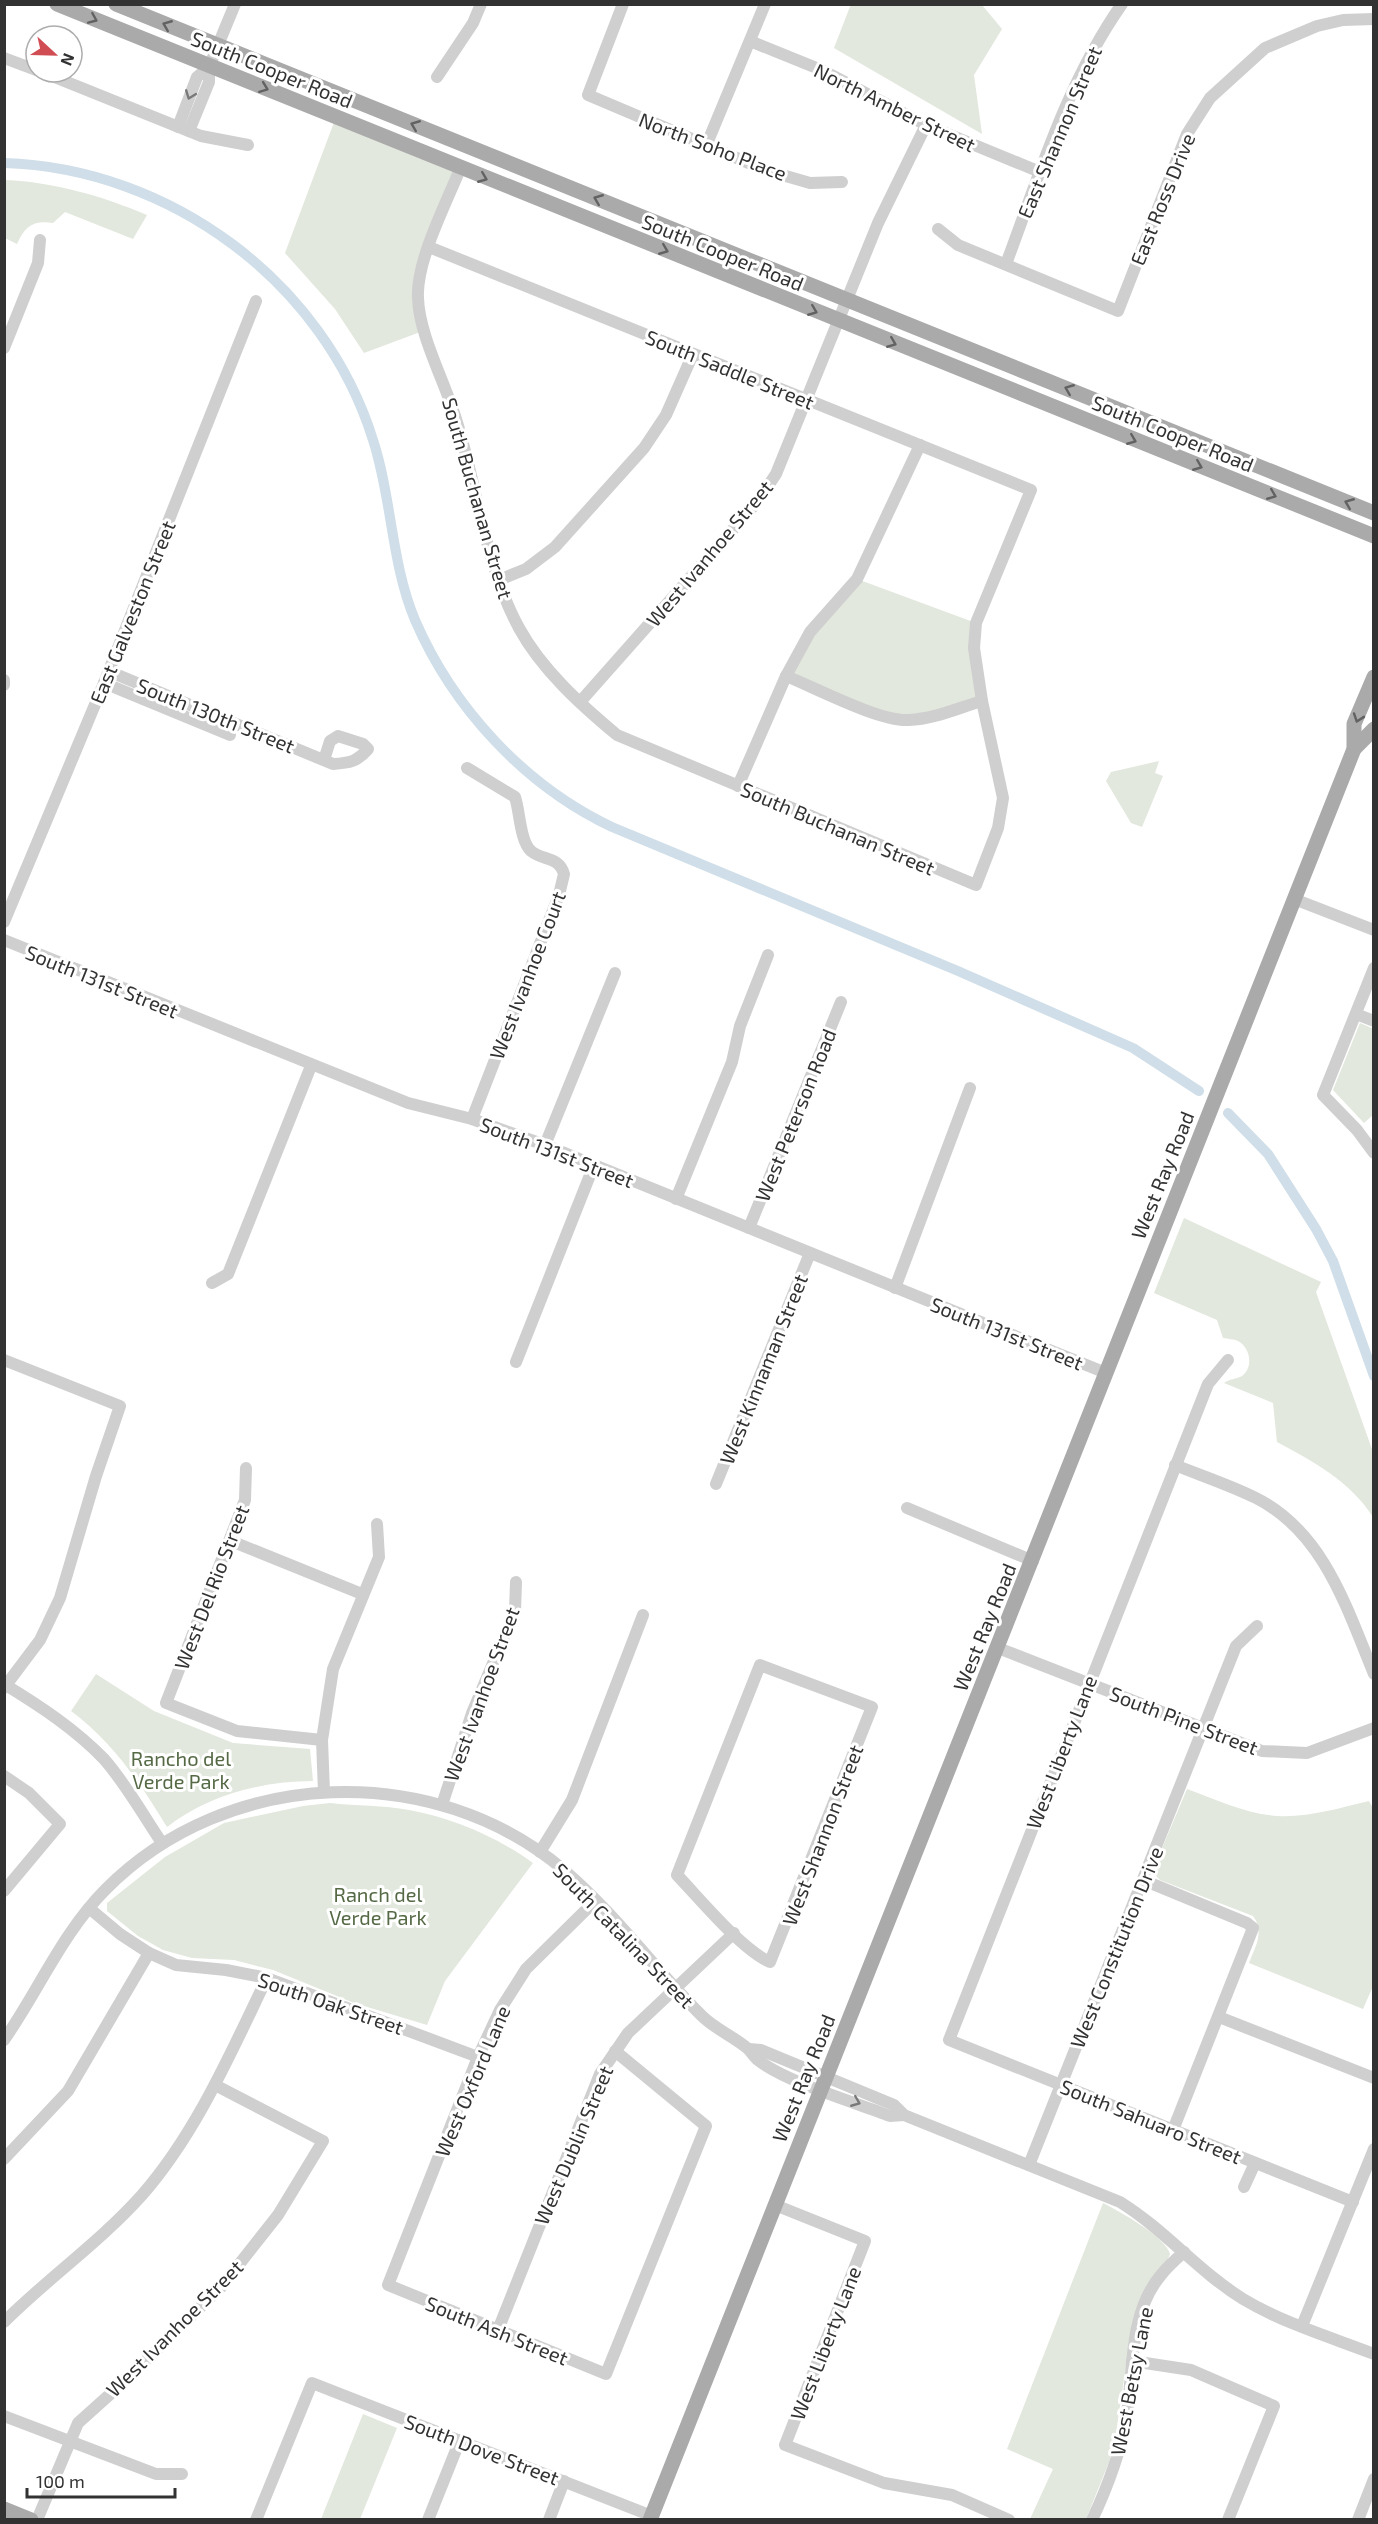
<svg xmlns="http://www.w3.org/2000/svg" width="1378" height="2524" font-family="'Exo 2',sans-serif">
<rect width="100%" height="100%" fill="#fff"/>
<!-- green -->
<g fill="#e2e8dd">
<polygon points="851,4 982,5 1002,29 974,75 982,134 834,48"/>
<polygon points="336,117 460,169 419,273 423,331 364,353 335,309 285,253"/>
<path d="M5,180C54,182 102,196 147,215L133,239L65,212L53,223C33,220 25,226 17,244L5,238Z"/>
<polygon points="857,579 976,623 982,701 907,721 786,676 810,632"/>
<polygon points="1159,761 1155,773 1163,776 1142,827 1131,823 1106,781 1111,772"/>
<polygon points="1360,1023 1374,1029 1373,1115 1364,1123 1333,1090"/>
<path d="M1184,1218L1321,1282L1316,1292L1373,1452V1517C1350,1481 1314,1462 1277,1442L1273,1403L1224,1383C1229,1379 1237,1379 1242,1376C1254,1367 1250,1347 1238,1341C1234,1339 1228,1339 1223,1338L1217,1320L1154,1293Z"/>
<path d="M96,1674L154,1711L233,1743L310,1749L313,1781C262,1781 208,1795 167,1827C140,1783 113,1742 71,1711Z"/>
<path d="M1187,1789C1215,1799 1246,1814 1277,1816C1307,1818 1339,1808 1369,1801L1374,1810V1984L1363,2009L1249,1963C1255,1947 1265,1932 1253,1916L1160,1880L1156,1876L1155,1865Z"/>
<path d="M330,1803C356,1806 384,1805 409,1810C453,1818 497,1837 533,1863L445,1981L427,2025L354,2003L273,1970L234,1960L192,1958L163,1950L138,1936L107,1911V1903L165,1857L224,1823L303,1806Z"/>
<path d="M1103,2203C1120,2212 1165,2236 1170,2254L1127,2359L1116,2433L1109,2462L1086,2519H1030L1053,2469L1007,2449Z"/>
<polygon points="363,2414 397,2428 360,2519 321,2519"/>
</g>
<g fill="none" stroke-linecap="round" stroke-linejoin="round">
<!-- canal -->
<g stroke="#cfdee8" stroke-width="10">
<path d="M4,163C170,168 324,282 373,440C392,498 391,563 415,620C453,708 525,786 612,827L958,971L1133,1048L1199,1091"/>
<polyline points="1228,1113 1268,1154 1316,1229 1333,1261 1374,1376"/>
</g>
<!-- minor -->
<g stroke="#cfcfcf" stroke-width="12">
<polyline points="623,4 588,95 765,170 810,183 842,182"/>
<polyline points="750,41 824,71 926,125 1040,172"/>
<polyline points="4,58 36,70"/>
<polyline points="42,72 201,136 248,145"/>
<polyline points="437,77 473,23 481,4"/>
<polyline points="178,127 197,77 209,67"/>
<polyline points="189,131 209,82 209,67 235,4"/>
<polyline points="706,146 765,4"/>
<polyline points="938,229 958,245 1118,311 1187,134 1210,98 1265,48 1317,26 1343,20 1374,19"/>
<path d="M429,247L1031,490L976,623L974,648L982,701L1003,798L998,828L976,885L617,735C581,705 542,670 519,628C484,563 478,488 456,419C445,382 419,335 418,298C416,261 446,204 460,169"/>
<path d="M1006,264C1039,176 1067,82 1122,4"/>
<polyline points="4,348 38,263 40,240"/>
<polyline points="499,580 526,569 555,547 644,448 666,415 693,354"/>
<path d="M108,671L333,764C349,763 357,762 368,749L363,744L338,736L330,741L324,760"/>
<path d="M786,676C816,688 880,722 909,720C934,719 958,708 982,701"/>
<polyline points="4,680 4,685"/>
<polyline points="104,683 230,735"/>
<polyline points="580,702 758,501 776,474 878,223 926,125"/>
<path d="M467,768L515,797C520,812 520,841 531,851C543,861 559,856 564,874L559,895L472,1119"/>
<polyline points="738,786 786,676 810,632 857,579 920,445"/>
<polyline points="1294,899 1374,930"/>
<polyline points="4,922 104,683 256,301"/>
<polyline points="4,940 408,1103 472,1119 545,1145 1106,1373"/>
<polyline points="1374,968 1323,1095 1357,1130 1374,1153"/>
<polyline points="1356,1014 1374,1021"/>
<polyline points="545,1145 615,973"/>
<polyline points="676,1199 732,1062 740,1026 768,955"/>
<polyline points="749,1228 841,1002"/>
<polyline points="212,1283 228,1274 311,1066"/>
<polyline points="895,1288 970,1088"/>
<polyline points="4,1360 120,1406 96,1476 60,1598 40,1640 4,1688"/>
<polyline points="1228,1360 1208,1384 949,2040 1353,2202"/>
<polyline points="516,1362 594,1165"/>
<path d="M1175,1465C1202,1476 1230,1485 1256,1498C1324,1532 1347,1609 1374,1674"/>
<polyline points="246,1468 245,1500 166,1703 237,1731 322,1740"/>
<polyline points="716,1484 810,1253"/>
<polyline points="907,1508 1033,1561"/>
<polyline points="231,1541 362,1594"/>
<polyline points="998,1648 1262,1751 1307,1753 1374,1728"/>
<path d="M760,1665L872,1707L770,1962C742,1950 700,1899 677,1875Z"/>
<path d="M4,1684C40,1706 75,1729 104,1759C126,1784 143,1815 162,1843"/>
<polyline points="4,1776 29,1793 60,1824 4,1891"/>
<polyline points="324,1792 322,1740 333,1669 379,1557 377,1524"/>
<polyline points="442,1805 472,1713 515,1611 516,1582"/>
<polyline points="540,1852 572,1800 643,1615"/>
<polyline points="1143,1880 1247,1923 1253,1928 1173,2130"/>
<polyline points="595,1901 526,1969 500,2010 478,2057 388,2285 606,2374 706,2126 615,2051"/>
<polyline points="89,1908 120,1934 149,1953 176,1965 226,1970 267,1978 478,2057"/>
<polyline points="1219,2017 1374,2078"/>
<path d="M4,2040C39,1990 62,1933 106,1889C227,1767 434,1759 565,1871C615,1914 655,1969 702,2016C715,2029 733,2036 747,2048C751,2051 754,2057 758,2060C786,2082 854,2102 890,2116L904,2115"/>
<path d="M749,2049L761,2050L894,2105L904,2115L1120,2202C1165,2230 1198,2271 1243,2299C1283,2323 1330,2337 1374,2354"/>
<polyline points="4,2159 68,2091 149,1953"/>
<polyline points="1029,2165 1236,1646 1257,1626"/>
<polyline points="1244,2187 1255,2163"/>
<polyline points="775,2205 865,2241 785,2445 884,2483 952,2495 1009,2520"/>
<path d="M4,2322C48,2278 100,2242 142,2195C197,2132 231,2052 267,1978"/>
<polyline points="1302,2326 1374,2149"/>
<polyline points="498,2330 600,2074 628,2033 734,1933"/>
<polyline points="1132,2361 1191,2370 1274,2406 1228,2520"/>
<polyline points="4,2416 156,2474 182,2474"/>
<polyline points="37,2520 78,2423 127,2379 222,2286 278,2215 323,2141 215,2085"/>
<polyline points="256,2520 312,2383 652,2516"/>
<polyline points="428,2520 460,2440"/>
<polyline points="549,2520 564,2481"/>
<path d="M1092,2520C1107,2488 1120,2454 1126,2420C1134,2372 1128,2314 1161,2275C1168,2266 1176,2259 1184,2252"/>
<polyline points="1358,2520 1374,2479"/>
</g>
<!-- major -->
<g stroke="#aaa" stroke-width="15">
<polyline points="57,4 1374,536"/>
<polyline points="116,4 1374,513"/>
<polyline points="1354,749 1374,729"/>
<polyline points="4,2509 31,2520"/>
<polyline points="650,2520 1354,749 1354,724 1374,677"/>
</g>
</g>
<!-- one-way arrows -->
<defs><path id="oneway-chevron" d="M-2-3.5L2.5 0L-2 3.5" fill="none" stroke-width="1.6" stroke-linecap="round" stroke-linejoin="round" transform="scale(1.5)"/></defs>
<g stroke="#626262">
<use href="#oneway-chevron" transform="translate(93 19) rotate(23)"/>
<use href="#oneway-chevron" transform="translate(167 25) rotate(-158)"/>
<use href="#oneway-chevron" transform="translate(264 88) rotate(21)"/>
<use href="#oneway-chevron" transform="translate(415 125) rotate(-158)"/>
<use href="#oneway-chevron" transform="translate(483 178) rotate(22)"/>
<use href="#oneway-chevron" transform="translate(598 199) rotate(-158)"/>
<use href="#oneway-chevron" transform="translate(664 250) rotate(22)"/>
<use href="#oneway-chevron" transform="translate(813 311) rotate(22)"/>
<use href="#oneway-chevron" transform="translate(892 343) rotate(22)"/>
<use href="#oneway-chevron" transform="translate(1069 389) rotate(-158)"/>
<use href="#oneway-chevron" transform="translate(1132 440) rotate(22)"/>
<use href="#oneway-chevron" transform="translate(1198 466) rotate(22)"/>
<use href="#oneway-chevron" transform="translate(1272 495) rotate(22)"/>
<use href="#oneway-chevron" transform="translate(1349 503) rotate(-158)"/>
<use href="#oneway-chevron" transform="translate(1358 718) rotate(109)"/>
</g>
<g stroke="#797979">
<use href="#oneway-chevron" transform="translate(190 95) rotate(111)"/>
<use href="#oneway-chevron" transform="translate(856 2102) rotate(22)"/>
</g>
<g text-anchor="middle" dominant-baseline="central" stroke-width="6" stroke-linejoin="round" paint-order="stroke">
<!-- street labels -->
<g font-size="20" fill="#323232" stroke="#fff">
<text transform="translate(272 69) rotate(22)">South Cooper Road</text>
<text transform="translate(895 107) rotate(26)">North Amber Street</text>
<text transform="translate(1059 132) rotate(-67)">East Shannon Street</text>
<text transform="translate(713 146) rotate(21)">North Soho Place</text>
<text transform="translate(1162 199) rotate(-68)">East Ross Drive</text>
<text transform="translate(723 252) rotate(22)">South Cooper Road</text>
<text transform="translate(730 369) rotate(22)">South Saddle Street</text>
<text transform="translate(1173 433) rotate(22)">South Cooper Road</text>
<text transform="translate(478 498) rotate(74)">South Buchanan Street</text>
<text transform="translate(709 553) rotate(-50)">West Ivanhoe Street</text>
<text transform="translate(132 612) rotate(-68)">East Galveston Street</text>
<text transform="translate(216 715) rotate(22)">South 130th Street</text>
<text transform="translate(838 828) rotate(23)">South Buchanan Street</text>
<text transform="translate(527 975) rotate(-69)">West Ivanhoe Court</text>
<text transform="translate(102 981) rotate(22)">South 131st Street</text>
<text transform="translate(795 1115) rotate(-68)">West Peterson Road</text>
<text transform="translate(557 1152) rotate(21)">South 131st Street</text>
<text transform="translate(1162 1175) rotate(-68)">West Ray Road</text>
<text transform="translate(1007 1333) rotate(22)">South 131st Street</text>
<text transform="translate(763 1369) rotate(-68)">West Kinnaman Street</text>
<text transform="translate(211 1587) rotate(-69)">West Del Rio Street</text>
<text transform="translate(984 1627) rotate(-68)">West Ray Road</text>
<text transform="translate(481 1694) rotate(-70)">West Ivanhoe Street</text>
<text transform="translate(1184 1720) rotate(21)">South Pine Street</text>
<text transform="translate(1061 1752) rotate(-69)">West Liberty Lane</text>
<text transform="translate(822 1835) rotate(-69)">West Shannon Street</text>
<text transform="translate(624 1935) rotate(46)">South Catalina Street</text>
<text transform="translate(1116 1947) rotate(-68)">West Constitution Drive</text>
<text transform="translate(331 2003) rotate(19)">South Oak Street</text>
<text transform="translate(803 2078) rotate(-68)">West Ray Road</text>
<text transform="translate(472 2081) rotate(-67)">West Oxford Lane</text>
<text transform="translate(1151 2121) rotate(22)">South Sahuaro Street</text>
<text transform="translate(573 2145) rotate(-67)">West Dublin Street</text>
<text transform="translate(174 2328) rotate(-45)">West Ivanhoe Street</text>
<text transform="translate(497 2330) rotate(22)">South Ash Street</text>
<text transform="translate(825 2343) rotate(-69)">West Liberty Lane</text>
<text transform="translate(1131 2381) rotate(-79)">West Betsy Lane</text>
<text transform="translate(482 2449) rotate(21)">South Dove Street</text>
</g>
<!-- park labels -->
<g font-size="20" fill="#556945" stroke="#fff">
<text x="181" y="1758">Rancho del<tspan x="181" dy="23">Verde Park</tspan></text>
<text x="378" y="1894">Ranch del<tspan x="378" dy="23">Verde Park</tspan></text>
</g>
</g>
<!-- border -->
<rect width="1378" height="2524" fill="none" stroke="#323232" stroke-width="12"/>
<!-- north arrow -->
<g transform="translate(54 54) rotate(112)"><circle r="28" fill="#ffffff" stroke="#adadad" stroke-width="1.5"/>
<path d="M0-4.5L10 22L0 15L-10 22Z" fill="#d14d54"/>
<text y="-9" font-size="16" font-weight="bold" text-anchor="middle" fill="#323232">N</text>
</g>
<!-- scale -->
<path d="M27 2488v9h148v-9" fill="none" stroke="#323232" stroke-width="3"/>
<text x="36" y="2488" font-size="18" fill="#323232" stroke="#ffffff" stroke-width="4.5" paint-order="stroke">100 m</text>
</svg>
